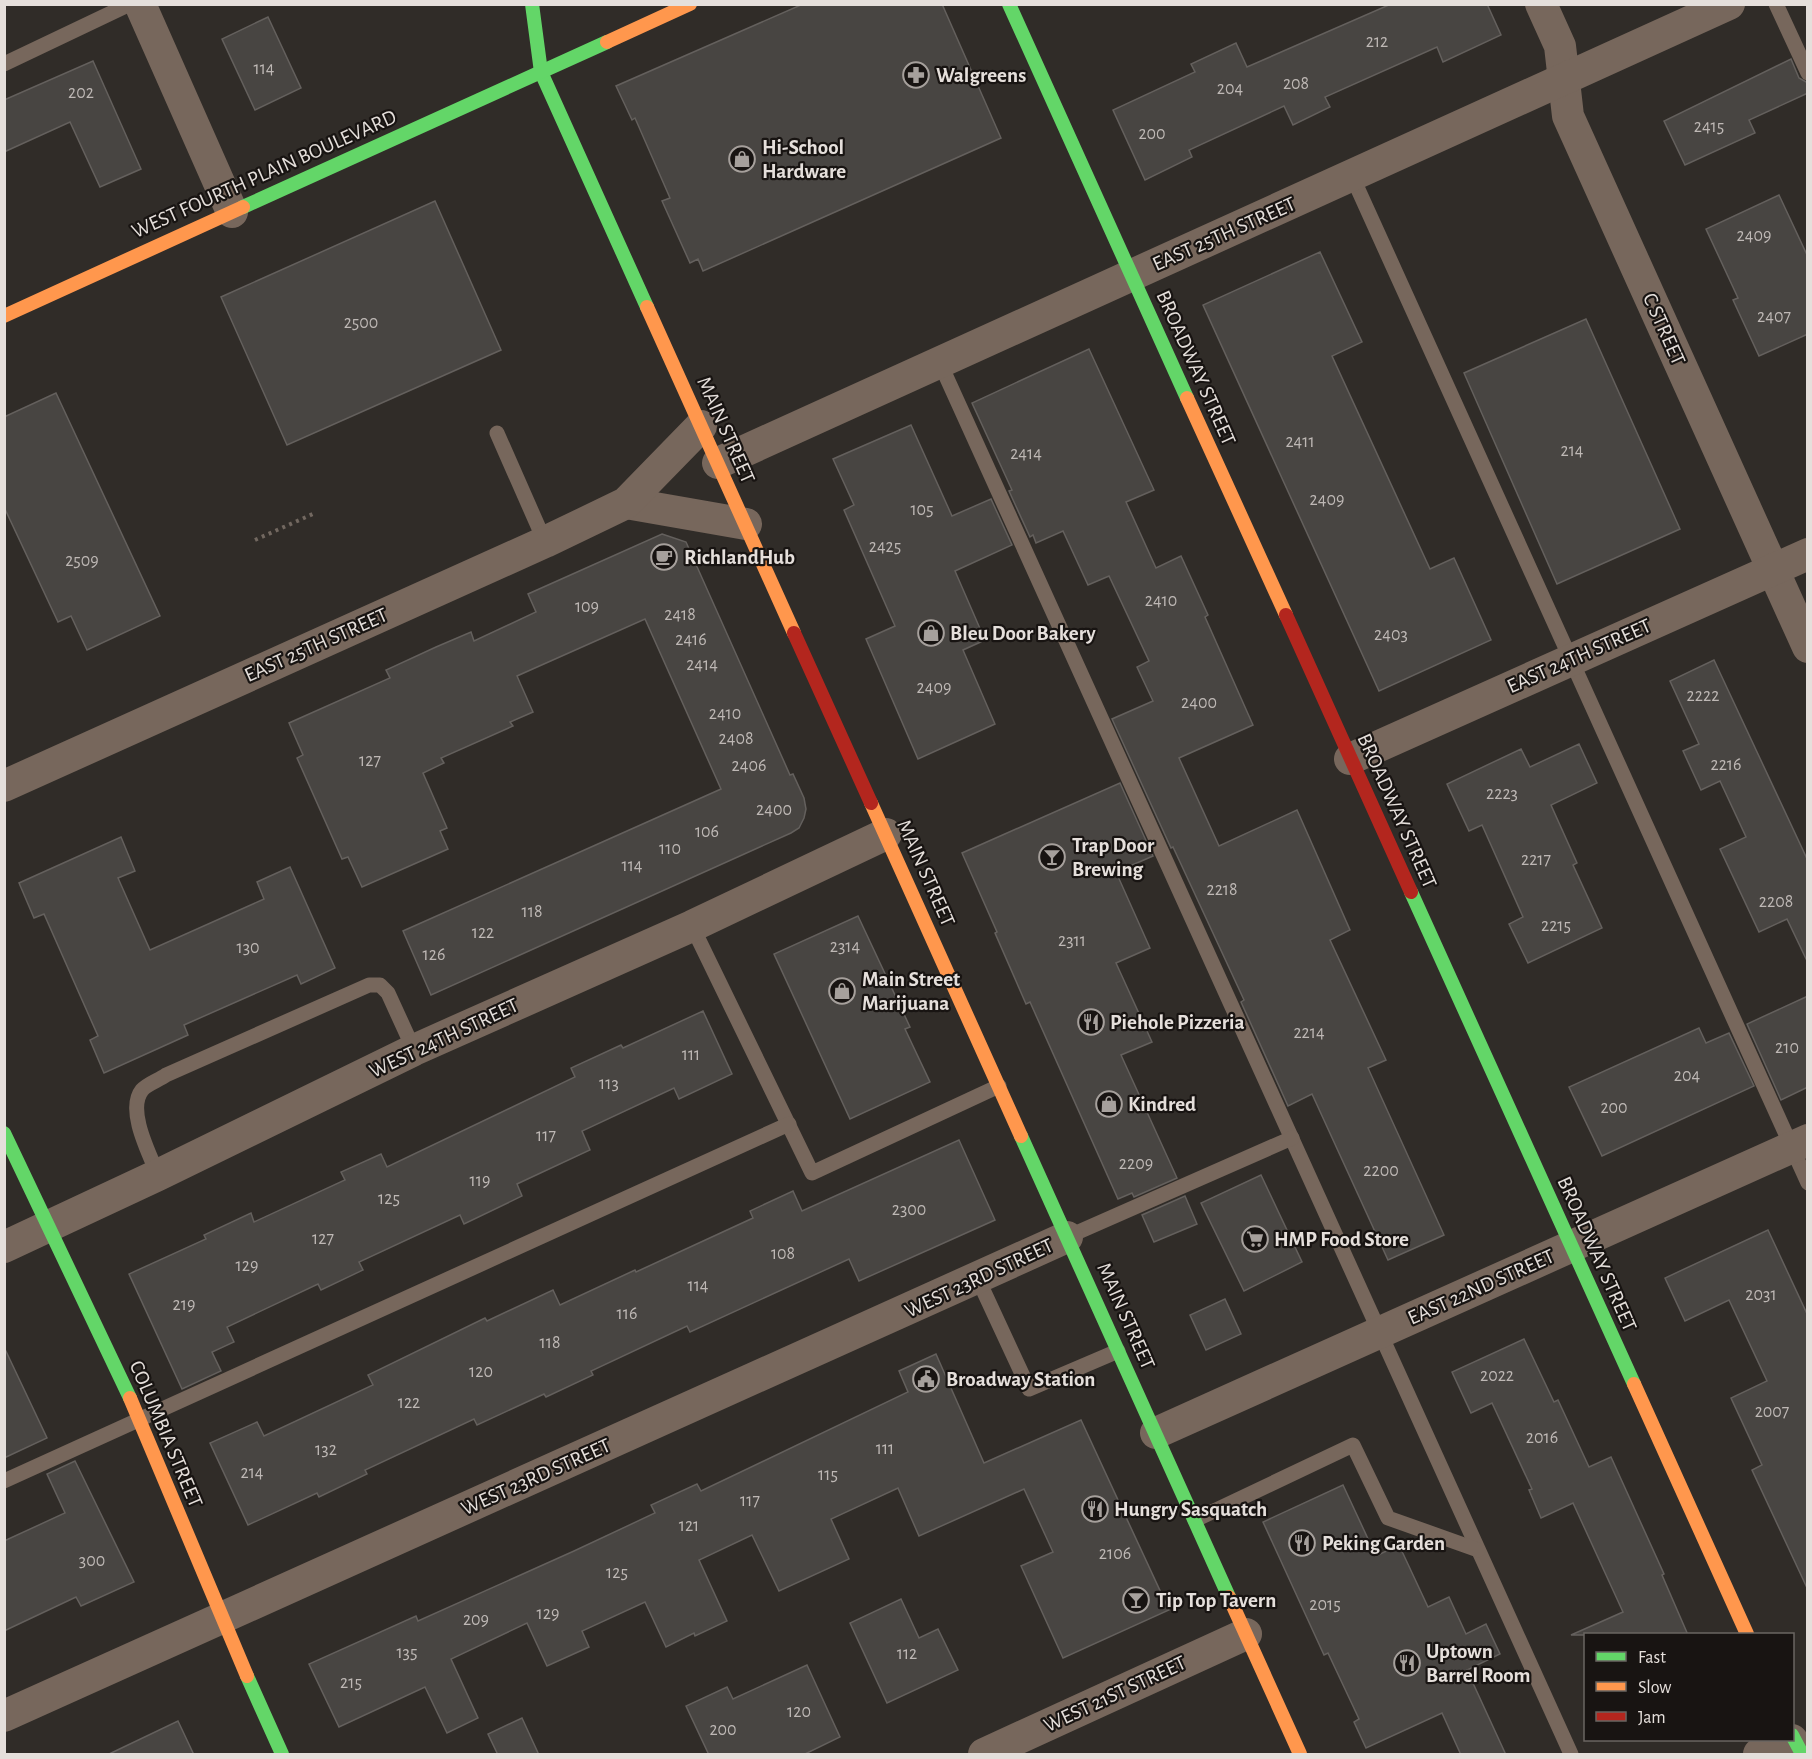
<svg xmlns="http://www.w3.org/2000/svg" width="1812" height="1759" font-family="'Alegreya Sans',sans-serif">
<rect width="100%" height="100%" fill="#302c28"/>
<!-- building -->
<g fill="#484542" stroke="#64605d" stroke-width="1.5">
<polygon points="803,4 942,4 1001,138 703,271 698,259 690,263 662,201 670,198 635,118 632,120 616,86"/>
<polygon points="1391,4 1487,4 1501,35 1443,62 1437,47 1325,97 1330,107 1293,125 1284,106 1189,150 1192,157 1145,180 1113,110 1195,72 1191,64 1236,43 1247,67"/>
<polygon points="268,17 301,88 255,110 222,39"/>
<polygon points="1791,59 1799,78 1808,83 1808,93 1749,120 1755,133 1685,165 1664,121"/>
<polygon points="93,61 141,169 100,187 70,122 4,152 4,100"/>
<polygon points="1779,195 1808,257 1808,334 1759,356 1733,300 1738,298 1706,229"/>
<polygon points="435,201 501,350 287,445 221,297"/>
<polygon points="1320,252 1362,342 1332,356 1430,569 1454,558 1491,640 1379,691 1203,305"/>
<polygon points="1586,319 1680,529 1557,584 1464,373"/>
<polygon points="1089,349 1154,490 1126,502 1156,568 1181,556 1208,615 1205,617 1253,725 1179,758 1219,846 1297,810 1350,930 1330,940 1386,1060 1368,1068 1444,1235 1388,1260 1312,1094 1288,1106 1241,1002 1244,1000 1173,847 1171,848 1112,719 1153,701 1137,667 1149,661 1109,576 1088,585 1063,531 1036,543 1033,535 1030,537 1009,491 1012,490 972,403"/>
<polygon points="56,393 160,616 87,650 71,616 58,622 4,507 4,417"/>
<polygon points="911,425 952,516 991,499 1012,545 955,571 985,640 963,650 995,724 918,759 866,639 895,626 844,510 854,505 833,459"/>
<polygon points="662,534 686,542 790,775 793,774 804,798 806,809 804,818 799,828 791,833 431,995 403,931 721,789 645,619 517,676 533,712 510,722 513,726 441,758 444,763 423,773 447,828 440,831 448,849 362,887 348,857 342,859 297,758 303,755 289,723 390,678 386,670 436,647 471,632 474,641 536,612 528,594"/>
<polygon points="1714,660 1808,861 1808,963 1787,919 1759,932 1720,849 1746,837 1720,781 1701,790 1683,751 1699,744 1670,681"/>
<polygon points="1579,744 1597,783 1551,805 1577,863 1573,865 1602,928 1528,963 1509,924 1523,917 1482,825 1469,831 1447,784 1521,749 1530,767"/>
<polygon points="1120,783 1153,856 1116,872 1150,948 1116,963 1152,1042 1121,1055 1177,1178 1134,1197 1132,1193 1118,1199 1030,1002 1026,1004 995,933 997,932 962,853"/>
<polygon points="121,837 135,871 118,878 150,950 264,899 257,882 290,867 335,968 301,984 297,975 184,1025 188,1035 104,1073 90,1040 98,1036 44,914 34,918 19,883"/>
<polygon points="858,916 910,1027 905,1029 930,1082 850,1119 774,954"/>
<polygon points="1808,996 1808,1087 1781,1100 1747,1024"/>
<polygon points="703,1011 732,1074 679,1099 674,1088 582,1131 590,1150 517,1184 522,1196 464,1224 460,1215 359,1262 363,1270 321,1290 318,1284 227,1327 234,1342 212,1352 221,1371 182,1389 129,1274 206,1239 204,1235 251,1213 254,1222 345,1180 341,1172 381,1154 387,1167 575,1077 571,1068 621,1045 623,1048"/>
<polygon points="1699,1028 1706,1043 1729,1033 1754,1086 1602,1156 1569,1087"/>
<polygon points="959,1140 995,1220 859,1281 849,1259 690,1332 687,1326 591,1371 593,1375 546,1397 544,1394 477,1425 474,1419 365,1470 367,1474 319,1497 317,1493 248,1525 210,1443 257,1422 264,1436 373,1385 368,1375 485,1318 487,1321 553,1290 560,1305 635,1270 636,1272 753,1218 750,1211 793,1191 802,1211"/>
<polygon points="1261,1175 1302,1262 1244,1291 1201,1203"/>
<polygon points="1185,1196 1197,1224 1154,1242 1142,1215"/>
<polygon points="1768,1230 1808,1316 1808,1590 1752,1470 1762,1465 1731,1398 1767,1381 1729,1300 1685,1321 1665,1278"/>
<polygon points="1225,1299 1241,1334 1206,1350 1190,1315"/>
<polygon points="1524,1339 1554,1402 1558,1400 1589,1467 1611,1457 1664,1574 1662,1575 1688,1635 1571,1635 1623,1612 1573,1503 1541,1518 1529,1490 1532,1489 1492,1403 1471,1413 1452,1372"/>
<polygon points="4,1347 47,1438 4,1458"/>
<polygon points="936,1354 984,1463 1081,1420 1169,1610 1063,1658 1021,1566 1053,1552 1024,1489 919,1536 898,1488 831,1519 849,1559 779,1591 752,1535 699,1560 727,1621 695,1636 694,1633 666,1647 645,1602 582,1631 589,1647 547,1666 527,1623 451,1659 478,1718 447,1733 425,1687 339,1727 309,1664 416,1616 418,1621 574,1551 655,1513 651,1505 697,1484 701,1491 908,1392 899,1371"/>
<polygon points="75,1461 134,1582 81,1606 76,1597 4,1631 4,1541 65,1513 47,1474"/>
<polygon points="1343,1485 1376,1556 1399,1545 1428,1607 1449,1597 1466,1634 1486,1624 1500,1654 1467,1670 1506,1755 1461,1755 1442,1713 1366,1748 1354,1722 1359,1719 1328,1653 1324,1655 1263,1522"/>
<polygon points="901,1599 919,1638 938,1629 958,1670 887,1703 850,1623"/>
<polygon points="807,1665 840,1737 803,1755 709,1755 686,1706 727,1687 733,1699"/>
<polygon points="522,1718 539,1755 498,1755 488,1734"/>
<polygon points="178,1721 194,1755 107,1755"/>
</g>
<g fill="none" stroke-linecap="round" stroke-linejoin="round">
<!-- path -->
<polyline stroke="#726860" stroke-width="4" stroke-dasharray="3 4.5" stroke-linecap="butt" points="255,540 315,513"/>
<!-- lane -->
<g stroke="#77675c" stroke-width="15">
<polyline points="1776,4 1808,73"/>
<polyline points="4,64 130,4"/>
<polyline points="1352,176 1808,1183"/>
<polyline points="940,363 1571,1754"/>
<polyline points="497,433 545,542"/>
<polyline points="692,926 812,1173 999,1086"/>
<path d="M158,1175C150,1155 126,1110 142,1090C147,1084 159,1080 166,1075L369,985H380L388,993L414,1050"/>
<polyline points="1067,1237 1292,1138"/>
<polyline points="978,1279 1029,1389 1118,1351"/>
<polyline points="4,1481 789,1124"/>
<polyline points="1195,1520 1353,1445 1388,1518 1478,1550"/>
</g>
<!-- street -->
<g stroke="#77675c" stroke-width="32">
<polyline points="140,4 232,212"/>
<polyline points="1541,4 1560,46 1568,116 1808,647"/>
<polyline points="718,463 1729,4"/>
<polyline points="626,503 746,524"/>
<polyline points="1350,759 1808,554"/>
<polyline points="4,786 545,542 626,503 701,426"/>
<polyline points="4,1247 158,1175 414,1050 692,926 886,834"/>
<polyline points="1156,1433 1808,1140"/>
<polyline points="4,1716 1067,1237"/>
<polyline points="984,1754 1246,1634"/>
<polyline points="1759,1754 1792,1740"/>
</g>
<!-- fast -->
<g stroke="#63d668" stroke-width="14">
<polyline points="532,4 541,72 647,307"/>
<polyline points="1009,4 1187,398"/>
<polyline points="243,207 607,42"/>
<polyline points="1411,892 1634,1384"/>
<polyline points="4,1133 130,1398"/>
<polyline points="1021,1136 1229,1597"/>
<polyline points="247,1676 282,1754"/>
<polyline points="1792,1735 1802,1754"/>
</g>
<!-- slow -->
<g stroke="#ff974d" stroke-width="14">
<polyline points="607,42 690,4"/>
<polyline points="647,307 794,633"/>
<polyline points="4,316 243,207"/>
<polyline points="1187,398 1286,615"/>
<polyline points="871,803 1021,1136"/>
<polyline points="1634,1384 1747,1634"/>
<polyline points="130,1398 247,1676"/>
<polyline points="1229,1597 1300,1754"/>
</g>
<!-- jam -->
<g stroke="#b3261e" stroke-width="14">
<polyline points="1286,615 1411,892"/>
<polyline points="794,633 871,803"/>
</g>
</g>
<!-- icons -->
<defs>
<g id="pharmacy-ring" transform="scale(1.35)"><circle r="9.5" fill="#181412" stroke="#a6a09c" stroke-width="1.5"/><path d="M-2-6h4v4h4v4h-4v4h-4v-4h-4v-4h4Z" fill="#a6a09c"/></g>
<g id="shop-ring" transform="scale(1.35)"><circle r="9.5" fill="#181412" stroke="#a6a09c" stroke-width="1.5"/><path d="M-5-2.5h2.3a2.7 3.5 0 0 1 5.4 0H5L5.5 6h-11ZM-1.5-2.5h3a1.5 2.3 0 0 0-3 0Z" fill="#a6a09c"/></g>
<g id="cafe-ring" transform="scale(1.35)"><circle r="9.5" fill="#181412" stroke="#a6a09c" stroke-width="1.5"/><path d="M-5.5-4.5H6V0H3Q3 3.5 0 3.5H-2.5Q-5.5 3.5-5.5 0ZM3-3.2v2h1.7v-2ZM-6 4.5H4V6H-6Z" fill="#a6a09c"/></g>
<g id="bar-ring" transform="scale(1.35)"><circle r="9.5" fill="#181412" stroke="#a6a09c" stroke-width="1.5"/><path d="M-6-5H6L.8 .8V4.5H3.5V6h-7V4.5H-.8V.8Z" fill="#a6a09c"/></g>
<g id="restaurant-ring" transform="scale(1.35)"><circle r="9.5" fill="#181412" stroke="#a6a09c" stroke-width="1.5"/><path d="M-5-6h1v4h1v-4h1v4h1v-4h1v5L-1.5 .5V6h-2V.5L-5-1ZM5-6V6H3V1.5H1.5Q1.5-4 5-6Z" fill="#a6a09c"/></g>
<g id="supermarket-ring" transform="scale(1.35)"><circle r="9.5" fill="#181412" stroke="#a6a09c" stroke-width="1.5"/><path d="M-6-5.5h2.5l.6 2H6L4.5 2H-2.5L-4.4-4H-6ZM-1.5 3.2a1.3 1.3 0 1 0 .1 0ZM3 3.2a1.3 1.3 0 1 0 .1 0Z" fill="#a6a09c"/></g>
<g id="civic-ring" transform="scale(1.35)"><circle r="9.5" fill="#181412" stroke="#a6a09c" stroke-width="1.5"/><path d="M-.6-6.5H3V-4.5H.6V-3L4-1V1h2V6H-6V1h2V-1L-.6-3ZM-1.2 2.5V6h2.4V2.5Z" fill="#a6a09c"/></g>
</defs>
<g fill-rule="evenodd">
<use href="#pharmacy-ring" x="916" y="75"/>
<use href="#shop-ring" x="742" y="159"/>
<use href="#cafe-ring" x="664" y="557"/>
<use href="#shop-ring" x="931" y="633"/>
<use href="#bar-ring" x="1052" y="857"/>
<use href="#shop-ring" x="842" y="991"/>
<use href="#restaurant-ring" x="1091" y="1022"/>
<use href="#shop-ring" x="1109" y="1104"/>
<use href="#supermarket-ring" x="1255" y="1239"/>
<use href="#civic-ring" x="926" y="1379"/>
<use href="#restaurant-ring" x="1095" y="1509"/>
<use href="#restaurant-ring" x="1302" y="1543"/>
<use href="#bar-ring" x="1136" y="1600"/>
<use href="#restaurant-ring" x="1407" y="1663"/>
</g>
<g text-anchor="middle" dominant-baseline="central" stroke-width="4.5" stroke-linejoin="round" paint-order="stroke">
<!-- number labels -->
<g font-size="18" fill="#beb8b5">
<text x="1377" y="42">212</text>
<text x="264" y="69">114</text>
<text x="1296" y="84">208</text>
<text x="1230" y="89">204</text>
<text x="81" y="93">202</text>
<text x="1709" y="127">2415</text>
<text x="1152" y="134">200</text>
<text x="1754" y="236">2409</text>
<text x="1774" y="317">2407</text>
<text x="361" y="323">2500</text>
<text x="1300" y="442">2411</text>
<text x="1572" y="451">214</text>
<text x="1026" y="454">2414</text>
<text x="1327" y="500">2409</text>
<text x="922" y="510">105</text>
<text x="885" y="547">2425</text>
<text x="82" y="561">2509</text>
<text x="1161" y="601">2410</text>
<text x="587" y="607">109</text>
<text x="680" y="615">2418</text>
<text x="1391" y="635">2403</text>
<text x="691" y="640">2416</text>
<text x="702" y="665">2414</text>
<text x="934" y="688">2409</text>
<text x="1703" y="696">2222</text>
<text x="1199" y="703">2400</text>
<text x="725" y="714">2410</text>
<text x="736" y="739">2408</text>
<text x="370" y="761">127</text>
<text x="1726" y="765">2216</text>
<text x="749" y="766">2406</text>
<text x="1502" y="794">2223</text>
<text x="774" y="810">2400</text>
<text x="707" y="832">106</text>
<text x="670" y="849">110</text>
<text x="1536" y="860">2217</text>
<text x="632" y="866">114</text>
<text x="1222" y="890">2218</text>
<text x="1776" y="902">2208</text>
<text x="532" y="912">118</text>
<text x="1556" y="926">2215</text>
<text x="483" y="933">122</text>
<text x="1072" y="941">2311</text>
<text x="845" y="947">2314</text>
<text x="248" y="948">130</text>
<text x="434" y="955">126</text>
<text x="1309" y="1033">2214</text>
<text x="1787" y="1048">210</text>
<text x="691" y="1055">111</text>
<text x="1687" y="1076">204</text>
<text x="609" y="1084">113</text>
<text x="1614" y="1108">200</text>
<text x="546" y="1136">117</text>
<text x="1136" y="1164">2209</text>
<text x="1381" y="1171">2200</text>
<text x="480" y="1181">119</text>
<text x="389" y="1199">125</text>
<text x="909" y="1210">2300</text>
<text x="323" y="1239">127</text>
<text x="783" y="1254">108</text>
<text x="247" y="1266">129</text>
<text x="698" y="1286">114</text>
<text x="1761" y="1295">2031</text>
<text x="184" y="1305">219</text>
<text x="627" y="1314">116</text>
<text x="550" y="1343">118</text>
<text x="481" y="1372">120</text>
<text x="1497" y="1376">2022</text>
<text x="409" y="1403">122</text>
<text x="1772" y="1412">2007</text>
<text x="1542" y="1438">2016</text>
<text x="885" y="1449">111</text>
<text x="326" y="1450">132</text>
<text x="252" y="1473">214</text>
<text x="828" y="1475">115</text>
<text x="750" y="1501">117</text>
<text x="689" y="1526">121</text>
<text x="1115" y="1554">2106</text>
<text x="92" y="1561">300</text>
<text x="617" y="1573">125</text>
<text x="1325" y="1605">2015</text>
<text x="548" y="1614">129</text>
<text x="476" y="1620">209</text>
<text x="407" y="1653">135</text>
<text x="907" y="1654">112</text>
<text x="351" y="1683">215</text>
<text x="799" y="1712">120</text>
<text x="723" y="1730">200</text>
</g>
<!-- poi labels -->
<g font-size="21" font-weight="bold" fill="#e5dfdb" stroke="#181412" text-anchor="start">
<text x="936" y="75">Walgreens</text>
<text x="762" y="147">Hi-School<tspan x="762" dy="24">Hardware</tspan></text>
<text x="684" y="557">RichlandHub</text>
<text x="950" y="633">Bleu Door Bakery</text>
<text x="1072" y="845">Trap Door<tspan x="1072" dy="24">Brewing</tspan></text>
<text x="862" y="979">Main Street<tspan x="862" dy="24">Marijuana</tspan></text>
<text x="1110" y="1022">Piehole Pizzeria</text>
<text x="1128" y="1104">Kindred</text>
<text x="1274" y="1239">HMP Food Store</text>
<text x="946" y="1379">Broadway Station</text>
<text x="1114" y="1509">Hungry Sasquatch</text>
<text x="1322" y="1543">Peking Garden</text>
<text x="1156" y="1600">Tip Top Tavern</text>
<text x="1426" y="1651">Uptown<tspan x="1426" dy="24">Barrel Room</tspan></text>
</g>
<!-- street labels -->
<g font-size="21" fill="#e5dfdb" stroke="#181412">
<text transform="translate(264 174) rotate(-24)">WEST FOURTH PLAIN BOULEVARD</text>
<text transform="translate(1224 234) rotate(-24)">EAST 25TH STREET</text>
<text transform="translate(1664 329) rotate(66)">C STREET</text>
<text transform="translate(1196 368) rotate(66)">BROADWAY STREET</text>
<text transform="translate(726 430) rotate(66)">MAIN STREET</text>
<text transform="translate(316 645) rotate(-24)">EAST 25TH STREET</text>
<text transform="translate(1579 656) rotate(-24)">EAST 24TH STREET</text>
<text transform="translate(1397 811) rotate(66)">BROADWAY STREET</text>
<text transform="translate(926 873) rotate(66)">MAIN STREET</text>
<text transform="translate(444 1038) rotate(-25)">WEST 24TH STREET</text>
<text transform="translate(1597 1254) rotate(66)">BROADWAY STREET</text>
<text transform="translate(979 1278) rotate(-25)">WEST 23RD STREET</text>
<text transform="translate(1481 1287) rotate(-24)">EAST 22ND STREET</text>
<text transform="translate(1126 1316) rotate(66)">MAIN STREET</text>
<text transform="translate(166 1434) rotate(67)">COLUMBIA STREET</text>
<text transform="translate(536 1477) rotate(-24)">WEST 23RD STREET</text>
<text transform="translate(1115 1694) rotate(-25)">WEST 21ST STREET</text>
</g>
</g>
<!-- border -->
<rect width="1812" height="1759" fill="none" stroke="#e5dfdb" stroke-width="12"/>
<!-- legend -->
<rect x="1584" y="1633" width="210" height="108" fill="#181412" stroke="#6a6562" stroke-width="1.5"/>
<rect x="1596" y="1652" width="30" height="9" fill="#63d668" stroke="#6a6562" stroke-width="1.5"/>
<text x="1638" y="1663" font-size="18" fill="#e5dfdb">Fast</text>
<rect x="1596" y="1682" width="30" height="9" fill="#ff974d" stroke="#6a6562" stroke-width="1.5"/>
<text x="1638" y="1693" font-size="18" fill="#e5dfdb">Slow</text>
<rect x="1596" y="1712" width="30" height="9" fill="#b3261e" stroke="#6a6562" stroke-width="1.5"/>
<text x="1638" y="1723" font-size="18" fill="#e5dfdb">Jam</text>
</svg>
